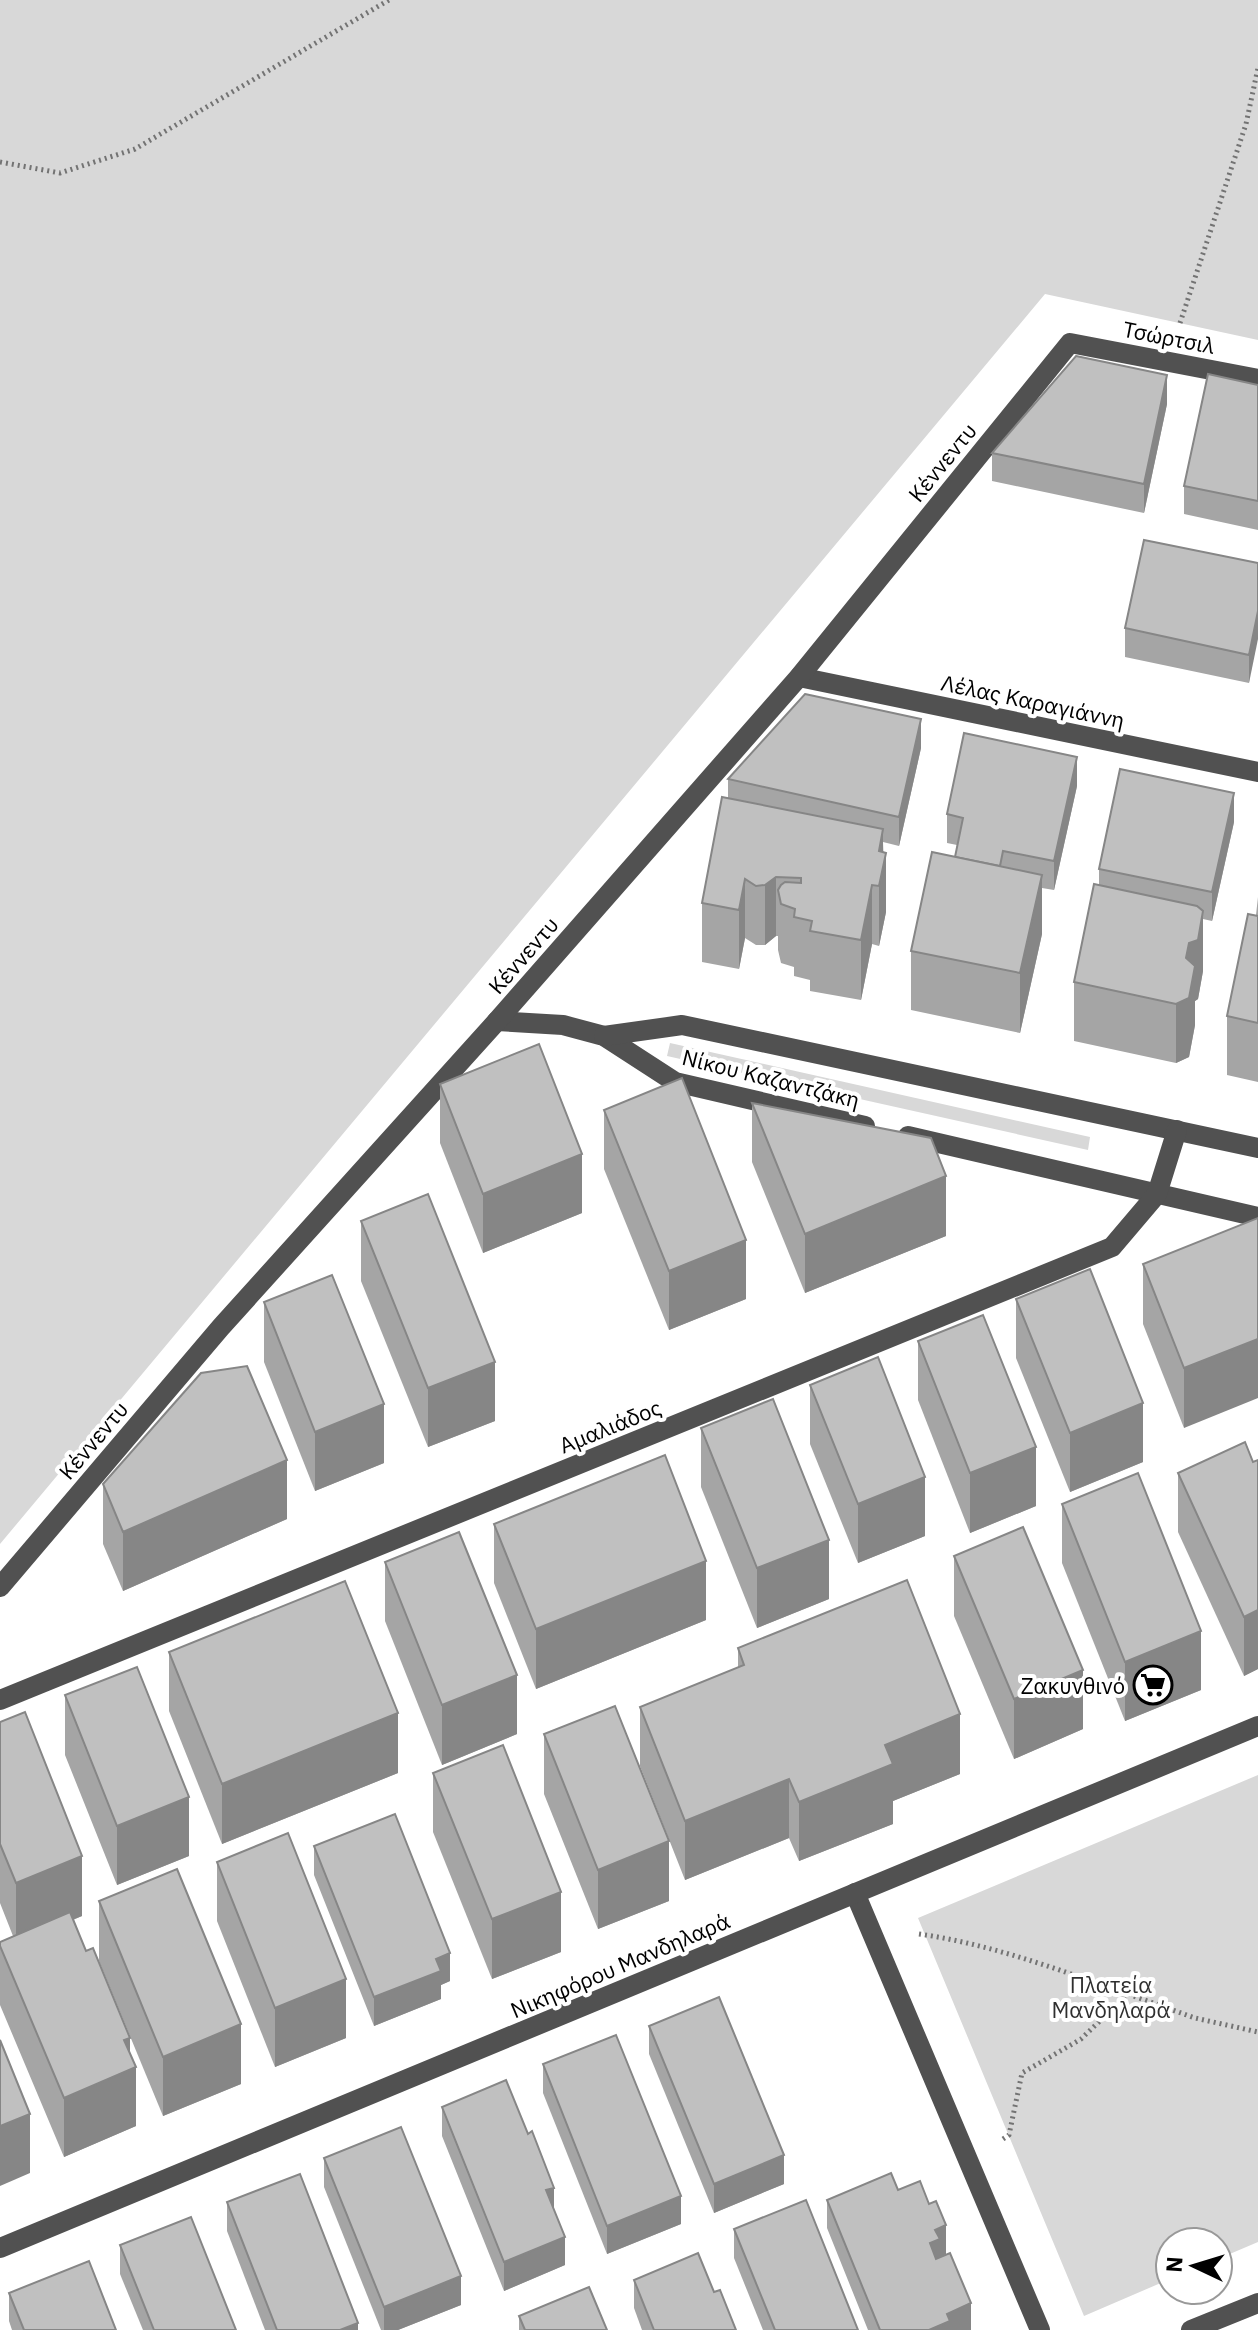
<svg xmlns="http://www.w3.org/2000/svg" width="1258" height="2330" font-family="'IBM Plex Sans',sans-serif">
<rect width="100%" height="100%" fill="#fff"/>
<!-- green -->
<g fill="#d8d8d8">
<polygon points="0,0 1258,0 1258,340 1045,294 0,1544"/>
<polygon points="670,1043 1090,1137 1088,1150 667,1056"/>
<polygon points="1258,1775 1258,2242 1218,2259 1218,2242 1170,2242 1170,2279 1084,2316 918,1918"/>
</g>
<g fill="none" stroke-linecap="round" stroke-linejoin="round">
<!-- path -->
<g stroke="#737373" stroke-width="5" stroke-dasharray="2 4" stroke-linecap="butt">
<polyline points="0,162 60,173 135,149 389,0"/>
<polyline points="1180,323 1246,124 1258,68"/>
<path d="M919,1934C990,1944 1060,1970 1128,1994"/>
<polyline points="1003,2139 1009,2135 1022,2073 1081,2039 1128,1994 1195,2018 1258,2032"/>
</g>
<!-- minor -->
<g stroke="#515151" stroke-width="20">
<polyline points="799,677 1258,772"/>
<polyline points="497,1021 563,1025 604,1036 675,1082 865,1126"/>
<polyline points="604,1036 682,1025 1258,1148"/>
<polyline points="908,1136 1258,1217"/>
<polyline points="0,1587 221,1327 497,1021 799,677 1070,343 1258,379"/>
<polyline points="0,1700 1112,1247 1157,1194 1177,1130"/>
<polyline points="855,1893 1040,2330"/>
<polyline points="0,2248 1258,1726"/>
<polyline points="1191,2330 1258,2303"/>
</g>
</g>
<!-- wall -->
<g fill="#a5a5a5">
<polygon points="1258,385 1258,530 1184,514 1184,486"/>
<polygon points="1167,404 1144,513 992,481 992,453"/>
<polygon points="1258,563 1249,683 1125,657 1125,628"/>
<polygon points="921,748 899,846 883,842 886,912 879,946 872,944 861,1000 810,991 810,980 794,976 794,967 781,963 778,950 778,936 776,936 765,945 756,945 745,938 739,969 702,962 702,903 728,799 728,779"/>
<polygon points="1077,786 1054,890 1042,888 1042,934 1020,1033 911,1010 911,951 955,857 957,845 947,843 947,814"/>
<polygon points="1234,822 1212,921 1203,919 1203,971 1198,999 1195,1001 1195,1025 1189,1057 1176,1063 1074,1041 1074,982 1099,885 1099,869"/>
<polygon points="1258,897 1258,1082 1227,1075 1227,1016 1256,915"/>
<polygon points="440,1084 582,1213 483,1253 440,1143"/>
<polygon points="752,1103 946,1236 805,1293 752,1162"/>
<polygon points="604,1110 746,1299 669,1330 604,1169"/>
<polygon points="1258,1218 1184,1428 1143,1324 1143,1264"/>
<polygon points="361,1221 495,1421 428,1447 361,1281"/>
<polygon points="1016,1299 1143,1462 1070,1492 1016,1358"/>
<polygon points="264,1302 384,1463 315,1491 264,1362"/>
<polygon points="918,1341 1036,1506 970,1533 918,1400"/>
<polygon points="810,1385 925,1536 858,1563 810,1444"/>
<polygon points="701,1428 829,1599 757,1628 701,1487"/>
<polygon points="1258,1461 1258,1669 1244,1676 1178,1532 1178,1473"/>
<polygon points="103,1484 287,1519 123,1591 103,1544"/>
<polygon points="1062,1504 1201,1690 1125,1721 1062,1563"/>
<polygon points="494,1524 706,1620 536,1689 494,1583"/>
<polygon points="954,1556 1083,1729 1014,1759 954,1616"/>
<polygon points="385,1562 517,1734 442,1765 385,1621"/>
<polygon points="738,1648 960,1774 893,1801 893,1824 799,1861 789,1838 685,1880 640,1766 640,1707 738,1668"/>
<polygon points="169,1652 398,1773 222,1844 169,1711"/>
<polygon points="65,1695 189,1856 117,1885 65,1755"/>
<polygon points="0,1722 82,1916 73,1920 130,2054 136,2126 64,2157 0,2005 0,1942 13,1936 0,1903"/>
<polygon points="544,1734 669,1901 598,1929 544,1794"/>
<polygon points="433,1773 561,1952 492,1979 433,1832"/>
<polygon points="314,1846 450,1981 441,1985 441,1999 374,2026 314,1875"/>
<polygon points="217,1862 346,2038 275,2067 217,1921"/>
<polygon points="99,1901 241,2084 163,2116 99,1961"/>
<polygon points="649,2026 784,2184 714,2213 649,2054"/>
<polygon points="543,2064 681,2224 607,2254 543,2093"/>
<polygon points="442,2107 554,2210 565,2265 504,2291 442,2136"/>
<polygon points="324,2158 461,2305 398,2330 381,2330 324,2187"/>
<polygon points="827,2200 946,2254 940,2257 971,2330 868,2330 827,2228"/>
<polygon points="227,2202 358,2330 265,2330 227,2231"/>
<polygon points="734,2229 858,2330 763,2330 734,2258"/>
<polygon points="120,2245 236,2330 143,2330 120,2274"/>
<polygon points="634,2280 714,2292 736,2330 642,2330 634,2308"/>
<polygon points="9,2293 116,2330 12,2330 9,2321"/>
<polygon points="519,2316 607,2330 519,2330"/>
</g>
<!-- shaded-wall -->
<g fill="#868686">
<polygon points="1167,375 1167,404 1144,513 1144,484"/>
<polygon points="1258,611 1258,639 1249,683 1249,655"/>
<polygon points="921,719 921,748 899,846 899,817"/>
<polygon points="1077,757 1077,786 1054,890 1054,861"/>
<polygon points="1234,793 1234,822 1212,921 1212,892"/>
<polygon points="883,829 883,865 886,853 886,912 879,946 879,851"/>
<polygon points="1042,875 1042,934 1020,1033 1020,973"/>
<polygon points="776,877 776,936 765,945 765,885"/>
<polygon points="745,879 745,938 739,969 739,910"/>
<polygon points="872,885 872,944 861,1000 861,940"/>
<polygon points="1203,911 1203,971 1198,999 1195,1001 1195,1025 1189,1057 1176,1063 1176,1004 1189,943"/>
<polygon points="582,1154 582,1213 483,1253 483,1194"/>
<polygon points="946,1176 946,1236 805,1293 805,1234"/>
<polygon points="746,1240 746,1299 669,1330 669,1271"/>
<polygon points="1258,1339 1258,1398 1184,1428 1184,1368"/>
<polygon points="495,1362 495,1421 428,1447 428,1388"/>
<polygon points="1143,1403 1143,1462 1070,1492 1070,1433"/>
<polygon points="384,1404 384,1463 315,1491 315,1432"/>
<polygon points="1036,1447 1036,1506 970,1533 970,1473"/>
<polygon points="287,1460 287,1519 123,1591 123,1532"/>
<polygon points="925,1477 925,1536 858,1563 858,1504"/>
<polygon points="829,1540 829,1599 757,1628 757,1568"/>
<polygon points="706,1561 706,1620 536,1689 536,1629"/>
<polygon points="1258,1610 1258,1669 1244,1676 1244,1617"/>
<polygon points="1201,1631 1201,1690 1125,1721 1125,1662"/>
<polygon points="1083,1670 1083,1729 1014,1759 1014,1699"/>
<polygon points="517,1675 517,1734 442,1765 442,1705"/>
<polygon points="398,1713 398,1773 222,1844 222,1784"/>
<polygon points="960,1714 960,1774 893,1801 893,1824 799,1861 799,1802 885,1745"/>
<polygon points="789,1779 789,1838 685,1880 685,1821"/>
<polygon points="189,1797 189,1856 117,1885 117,1826"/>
<polygon points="669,1841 669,1901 598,1929 598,1870"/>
<polygon points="82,1856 82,1916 16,1942 16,1883"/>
<polygon points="561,1892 561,1952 492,1979 492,1919"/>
<polygon points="450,1953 450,1981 441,1985 441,1999 374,2026 374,1997 436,1959"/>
<polygon points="346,1979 346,2038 275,2067 275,2008"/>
<polygon points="241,2024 241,2084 163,2116 163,2057"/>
<polygon points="130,2038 130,2069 136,2067 136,2126 64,2157 64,2098 124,2040"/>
<polygon points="30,2114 30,2173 0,2186 0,2126"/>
<polygon points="784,2155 784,2184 714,2213 714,2184"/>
<polygon points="554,2188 554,2216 546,2190"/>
<polygon points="681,2196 681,2224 607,2254 607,2226"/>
<polygon points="946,2225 946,2254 940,2257 940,2268 930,2243 935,2230"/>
<polygon points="565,2237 565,2265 504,2291 504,2262"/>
<polygon points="461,2276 461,2305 398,2330 384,2330 384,2307"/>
<polygon points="971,2303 971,2330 929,2330 947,2314"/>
<polygon points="358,2323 358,2330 340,2330"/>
</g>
<!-- building -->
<g fill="#c0c0c0" stroke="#868686" stroke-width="2">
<polygon points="1076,356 1167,375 1144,484 992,453"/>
<polygon points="1208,374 1258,385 1258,501 1184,486"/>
<polygon points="1144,540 1258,563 1258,611 1249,655 1125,628"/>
<polygon points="805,694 921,719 899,817 728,779"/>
<polygon points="964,733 1077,757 1054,861 1003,851 1000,866 955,857 963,818 947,814"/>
<polygon points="1120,769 1234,793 1212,892 1099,869"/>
<polygon points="722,797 883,829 879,851 886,853 879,886 872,885 861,940 810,931 812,921 794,917 795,909 781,904 778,890 781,885 785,882 801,883 801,878 776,877 765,885 756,886 745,879 739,910 702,903"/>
<polygon points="932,852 1042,875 1020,973 911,951"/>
<polygon points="1094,884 1197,906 1203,911 1198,940 1189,943 1186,958 1195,966 1189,998 1176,1004 1074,982"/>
<polygon points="1248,914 1258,916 1258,1023 1227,1016"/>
<polygon points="539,1044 582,1154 483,1194 440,1084"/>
<polygon points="682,1078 746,1240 669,1271 604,1110"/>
<polygon points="752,1103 931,1138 946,1176 805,1234"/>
<polygon points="428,1194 495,1362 428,1388 361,1221"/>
<polygon points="1258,1218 1258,1339 1184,1368 1143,1264"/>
<polygon points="1090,1269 1143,1403 1070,1433 1016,1299"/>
<polygon points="332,1275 384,1404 315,1432 264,1302"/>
<polygon points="983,1315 1036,1447 970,1473 918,1341"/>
<polygon points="878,1357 925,1477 858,1504 810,1385"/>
<polygon points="247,1366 287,1460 123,1532 103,1484 201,1373"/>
<polygon points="773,1399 829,1540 757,1568 701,1428"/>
<polygon points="1245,1442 1253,1462 1258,1460 1258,1610 1244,1617 1178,1473"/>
<polygon points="665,1455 706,1561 536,1629 494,1524"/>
<polygon points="1138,1473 1201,1631 1125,1662 1062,1504"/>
<polygon points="1023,1527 1083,1670 1014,1699 954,1556"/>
<polygon points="459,1532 517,1675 442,1705 385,1562"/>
<polygon points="907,1580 960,1714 885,1745 893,1764 799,1802 789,1779 685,1821 640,1707 744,1665 738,1648"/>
<polygon points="345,1581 398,1713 222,1784 169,1652"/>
<polygon points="137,1667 189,1797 117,1826 65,1695"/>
<polygon points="615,1706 669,1841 598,1870 544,1734"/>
<polygon points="25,1712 82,1856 16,1883 0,1844 0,1722"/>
<polygon points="503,1745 561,1892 492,1919 433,1773"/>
<polygon points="395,1814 450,1953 436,1959 441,1971 374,1997 314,1846"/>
<polygon points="288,1833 346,1979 275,2008 217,1862"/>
<polygon points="177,1869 241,2024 163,2057 99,1901"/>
<polygon points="70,1912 86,1951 93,1948 130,2038 124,2040 136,2067 64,2098 0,1946 0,1942"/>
<polygon points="719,1997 784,2155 714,2184 649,2026"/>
<polygon points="616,2035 681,2196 607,2226 543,2064"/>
<polygon points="0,2040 30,2114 0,2126"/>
<polygon points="506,2080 528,2134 532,2131 554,2188 546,2190 565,2237 504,2262 442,2107"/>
<polygon points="401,2127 461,2276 384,2307 324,2158"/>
<polygon points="891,2173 898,2190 920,2181 929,2204 936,2201 946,2225 935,2230 940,2239 930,2243 936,2259 950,2253 971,2303 947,2314 950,2321 929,2330 880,2330 827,2200"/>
<polygon points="300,2174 358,2323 340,2330 277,2330 227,2202"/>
<polygon points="806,2200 858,2330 775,2330 734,2229"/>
<polygon points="191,2217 236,2330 154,2330 120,2245"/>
<polygon points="698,2253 714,2292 720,2290 736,2330 654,2330 634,2280"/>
<polygon points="89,2261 116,2330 24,2330 9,2293"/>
<polygon points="589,2287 607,2330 525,2330 519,2316"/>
</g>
<!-- icons -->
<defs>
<g id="supermarket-ring" transform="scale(2)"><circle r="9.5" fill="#fff" stroke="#000" stroke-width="1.5"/><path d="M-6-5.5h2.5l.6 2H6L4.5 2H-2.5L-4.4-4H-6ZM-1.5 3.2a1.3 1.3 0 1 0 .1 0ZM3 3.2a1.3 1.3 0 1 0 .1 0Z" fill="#000"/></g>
</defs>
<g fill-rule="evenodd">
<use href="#supermarket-ring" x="1153" y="1685"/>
</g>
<g text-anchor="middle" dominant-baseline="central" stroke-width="8" stroke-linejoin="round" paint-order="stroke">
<!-- street labels -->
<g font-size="22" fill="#000" stroke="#fff">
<text transform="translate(1169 337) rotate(11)">Τσώρτσιλ</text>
<text transform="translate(942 462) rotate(-51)">Κέννεντυ</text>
<text transform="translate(1033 701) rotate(12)">Λέλας Καραγιάννη</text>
<text transform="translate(523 955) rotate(-49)">Κέννεντυ</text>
<text transform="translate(771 1078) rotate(14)">Νίκου Καζαντζάκη</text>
<text transform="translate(610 1426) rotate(-22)">Αμαλιάδος</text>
<text transform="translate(93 1440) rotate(-50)">Κέννεντυ</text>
<text transform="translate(620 1965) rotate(-23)">Νικηφόρου Μανδηλαρά</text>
</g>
<!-- poi labels -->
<g font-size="22" fill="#000" stroke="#fff" text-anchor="end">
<text x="1125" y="1685">Ζακυνθινό</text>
</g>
<!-- park labels -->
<g font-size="22" fill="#2f2f2f" stroke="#fff">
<text x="1111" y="1984">Πλατεία<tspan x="1111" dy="25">Μανδηλαρά</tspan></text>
</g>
</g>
<!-- north arrow -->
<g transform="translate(1194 2266) rotate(274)"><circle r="38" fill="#ffffff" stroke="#999999" stroke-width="2"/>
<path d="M0-6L14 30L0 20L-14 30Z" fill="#000000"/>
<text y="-12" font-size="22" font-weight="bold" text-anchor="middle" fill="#000000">N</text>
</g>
</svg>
